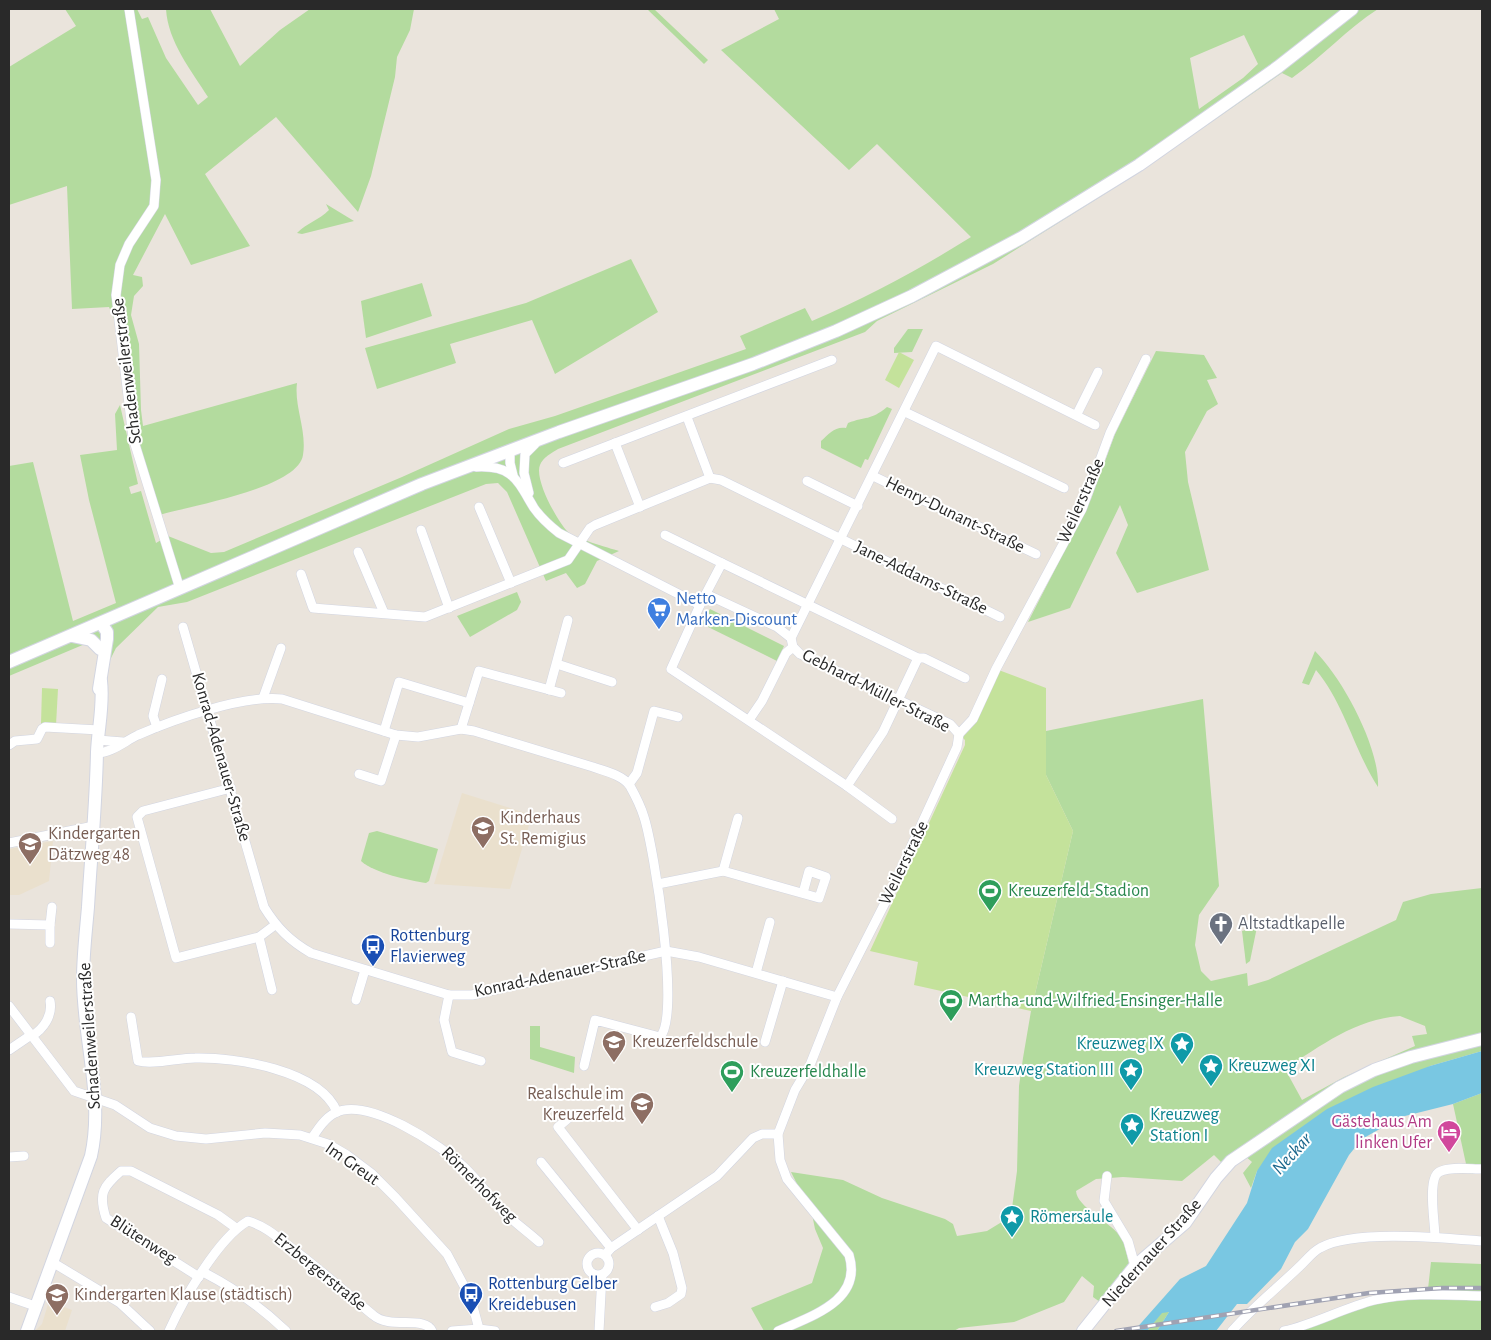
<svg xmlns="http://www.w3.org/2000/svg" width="1491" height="1340" font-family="'Alegreya Sans',sans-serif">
<rect width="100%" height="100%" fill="#eae4dc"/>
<!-- education -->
<g fill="#eae0cd">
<polygon points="462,793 532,815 510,889 434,884"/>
<polygon points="53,841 49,881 19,895 9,895 9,849"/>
<polygon points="49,1301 72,1310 65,1331 35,1331 42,1324"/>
</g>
<!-- green -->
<g fill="#b3db9e" fill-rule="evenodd">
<path d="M65,9H137L142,19L148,17L166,58L198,105L208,97C191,70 168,42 166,9H210L240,66L280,30L310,9H414L410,30L397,57L395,77L371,176L358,212L276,117L205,174L250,246L191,265L165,214L133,275L142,277L143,286L134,296L131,315L139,344L141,410L143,426L297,383C294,407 307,430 303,455C298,489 187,506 156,516L143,477L121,335L109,307L72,309L67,186L9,205V67L76,26Z"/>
<polygon points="647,9 654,9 708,60 704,64"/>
<path d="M774,9H1378C1347,29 1322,57 1292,78L1282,73L1135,175L993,264L877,321L865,332L558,449C552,453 543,457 540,465C534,479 557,521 568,532C574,538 609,548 619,551L597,561L585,584L577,588L566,573L546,581L507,492L498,483L486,484L187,602L158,607L116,648L110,660L85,644L9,676V466L33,462L73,621L116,603L89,500L80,455L117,450L115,414L120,405L138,484L129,487L131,494L141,491L156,543L168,536L211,553L224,552L402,477L509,429L555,416L746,349L740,336L805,308L812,321C868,297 920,269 971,237L877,144L849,170L721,50L779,19ZM1244,35L1258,64L1243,78L1199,109L1190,58Z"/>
<path d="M326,204L354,221L302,234L297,233C307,223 319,220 329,210Z"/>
<polygon points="631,259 658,312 555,374 532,320 450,344 456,363 377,389 365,348 526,303"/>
<polygon points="422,283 432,316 366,338 361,301"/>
<polygon points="908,329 923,329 912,352 894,353 894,348"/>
<polygon points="1156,351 1204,355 1217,378 1207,380 1218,404 1207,411 1185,452 1188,482 1209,570 1137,593 1116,553 1128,525 1120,505 1070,608 1028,622 1091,499 1115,434"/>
<path d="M887,407L892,409L868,460L865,459L861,468L821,448V441C829,434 835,426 846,428L848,423C866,416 870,421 887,407Z"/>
<polygon points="517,592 521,602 517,610 470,637 457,616"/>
<polygon points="710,609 784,646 777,661 702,624"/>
<path d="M1315,651C1343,679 1380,748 1378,787C1354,750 1345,705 1316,670L1309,685L1302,683Z"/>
<path d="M1203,699L1219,886L1199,915L1195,945L1201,971L1211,981L1247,973L1248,986L1268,980L1396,920L1403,902L1431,894L1482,888V1051L1430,1066L1257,1171L1251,1188L1243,1173L1252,1162L1244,1155L1222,1163L1214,1155L1182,1181L1123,1177L1096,1179L1076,1191C1077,1207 1110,1222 1119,1235C1125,1242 1127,1256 1129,1264L1100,1302L1093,1297L1094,1286L1082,1276L1064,1302L1014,1322L959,1328L954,1331H764L751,1308L812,1283L823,1248L815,1229L812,1214L791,1172L843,1180L882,1198L945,1219L953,1224L957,1236L987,1231L1005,1220L1012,1208L1017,1171L1019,1086L1023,1058L1031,1011L1073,831L1046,775V731ZM1400,1016L1425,1026L1427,1034L1412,1036L1415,1046L1344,1077L1302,1100L1285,1069C1320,1046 1356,1019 1400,1016Z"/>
<path d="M377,831L438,849L429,881L426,883C408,880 374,873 361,861L369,833Z"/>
<polygon points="1257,927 1250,961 1246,964 1242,931"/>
<polygon points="530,1026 540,1026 540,1047 575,1057 574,1073 530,1059"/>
<polygon points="1482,1093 1482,1174 1468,1173 1453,1104"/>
<polygon points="1431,1262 1482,1264 1482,1331 1296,1331 1352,1309 1378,1303 1427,1298"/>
<polygon points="1162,1312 1169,1312 1157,1331 1147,1331"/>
</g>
<!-- pitch -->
<g fill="#c4e29b">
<polygon points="899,352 914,360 899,388 885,380"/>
<polygon points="996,669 1046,688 1046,775 1073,831 1031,1011 914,985 918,962 870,951 965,745 965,740 959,734 970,725"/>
<polygon points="42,688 58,689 56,725 41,724"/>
</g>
<!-- water -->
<polygon fill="#79c7e2" points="1482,1051 1482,1093 1453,1104 1401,1117 1362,1139 1349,1155 1308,1229 1295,1242 1281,1269 1247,1304 1237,1304 1216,1331 1157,1331 1169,1312 1162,1313 1147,1331 1134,1331 1180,1279 1206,1266 1247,1203 1257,1171 1272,1148 1327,1109 1373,1087 1430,1066"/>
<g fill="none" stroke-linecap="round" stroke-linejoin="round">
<!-- street casing -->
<g stroke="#d2d5e1" stroke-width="10">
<g id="street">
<polyline points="129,9 156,180 154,206 129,244 120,265 116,295 133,438 180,589"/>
<polyline points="905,412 1064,488"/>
<polyline points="1077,414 1098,372"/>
<polyline points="687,417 710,478"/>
<polyline points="615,443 640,507"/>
<polyline points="510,450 510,463 513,475"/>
<polyline points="563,463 832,360"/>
<path d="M476,467C513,465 517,480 534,508C541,518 550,526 559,533L700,605"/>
<polyline points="873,476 1036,554"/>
<polyline points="710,478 721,480 1000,617"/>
<polyline points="807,481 858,506"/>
<polyline points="529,493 524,473 525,454 535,444"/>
<polyline points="479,507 511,583"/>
<polyline points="421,530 449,608"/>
<polyline points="665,535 722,563"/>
<polyline points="358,552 384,613"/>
<polyline points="301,574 313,608 425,617 568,560 590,528 595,525 710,478"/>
<polyline points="706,594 777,627 791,638"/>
<path d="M183,627L264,907C277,928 290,941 311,953L449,995H472L666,951L699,957L837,997"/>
<polyline points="557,664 612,682"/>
<polyline points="549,690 568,620"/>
<polyline points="263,698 281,648"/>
<polyline points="749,720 762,701 786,653 793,647"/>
<polyline points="157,727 153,716 162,679"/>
<polyline points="461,729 479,671 561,693"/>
<polyline points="384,731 399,682 469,703"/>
<polyline points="959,734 950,724 800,654 793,647 791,638 936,346 1095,425"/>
<polyline points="98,740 123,742"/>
<polyline points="9,745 15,741 37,739 42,729 45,727 99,730"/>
<path d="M97,753C112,753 125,741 138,735C175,719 243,695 282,699L396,735L418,737L461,729L474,731L593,767C604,771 623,775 630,786C635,795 641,807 644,817C654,848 681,1016 660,1037L595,1020L584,1066"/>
<polyline points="359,774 381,781 396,735"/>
<polyline points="629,784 637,773 654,711 678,717"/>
<polyline points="847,786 883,732 918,658"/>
<polyline points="231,788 143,811 137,817 176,958 259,937 275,925"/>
<polyline points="892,819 847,786 671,669 700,605 722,563 918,658 924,658 965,678"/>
<polyline points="9,843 94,826"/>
<polyline points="723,871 738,818"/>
<polyline points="658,884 723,871 819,898 826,877 809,871 803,893"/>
<polyline points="9,924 50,925 50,943"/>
<polyline points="50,925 52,907"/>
<polyline points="259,937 272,990"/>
<polyline points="756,973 770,922"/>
<polyline points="449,995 444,1020 452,1052 481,1061"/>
<polyline points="356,1000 365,970"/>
<polyline points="9,1006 74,1091 115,1105 150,1128 176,1136 206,1139 265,1133 300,1135 328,1144 347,1155 371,1173 396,1198 447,1254 471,1299 479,1329"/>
<path d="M131,1017L138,1061C153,1065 178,1058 195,1058C235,1057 320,1070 337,1112"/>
<path d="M32,1036C43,1029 53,1016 50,1001"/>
<polyline points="765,1042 783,981"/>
<polyline points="9,1050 31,1035"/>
<polyline points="571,1116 558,1127 638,1230"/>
<path d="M312,1138C318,1129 325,1118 335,1113C367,1096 441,1145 464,1167C479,1181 490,1198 504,1212C515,1223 528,1232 539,1242"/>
<polyline points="9,1157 24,1156"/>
<polyline points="541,1162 611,1248"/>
<polyline points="1107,1176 1104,1201 1128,1241 1135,1266"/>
<path d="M1435,1237C1435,1223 1427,1179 1439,1172C1449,1166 1470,1169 1482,1169"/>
<circle cx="598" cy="1264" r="11"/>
<polyline points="605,1255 611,1248 717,1176 753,1138 762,1134 778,1134"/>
<polyline points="52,1262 120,1303 150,1331"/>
<path d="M203,1272C234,1288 260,1306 286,1331"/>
<path d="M199,1277L106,1218C98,1193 103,1187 121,1171H131L218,1215L236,1228"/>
<polyline points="9,1297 35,1306"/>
<polyline points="655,1307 668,1303 681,1294 682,1288 673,1253 658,1216"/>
<path d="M169,1331C183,1300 218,1238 248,1221C265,1226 276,1236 290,1247C319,1268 345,1292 373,1315C390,1330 425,1315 432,1331"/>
<polyline points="452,1331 479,1329 495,1331"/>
<polyline points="599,1331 602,1275"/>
<path d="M778,1331C811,1316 863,1301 849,1255L787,1179L780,1160L778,1134L795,1090L810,1065L837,997L888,897L957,747L959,734L973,719L996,669L1082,509L1110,433L1146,359"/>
<path d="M1232,1331C1252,1308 1276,1289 1298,1268C1305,1262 1312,1252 1320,1248C1353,1229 1444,1238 1482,1241"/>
<path d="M1284,1331C1315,1324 1343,1308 1375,1300C1409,1292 1447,1295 1482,1296"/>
</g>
</g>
<!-- secondary casing -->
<g stroke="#d2d5e1" stroke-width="14">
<g id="secondary">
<polyline points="72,636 91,640 100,649"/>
<polyline points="9,662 422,484 559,432 753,364 836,331 912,296 1021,238 1139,165 1278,67 1352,9"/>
<polyline points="99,689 107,639 107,632 101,623"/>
<path d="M27,1331L91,1156C104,1097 83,1039 83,979C83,955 86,931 88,907C91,856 96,804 97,752C98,728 104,705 101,681"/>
<polyline points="1083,1331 1135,1266 1185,1223 1216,1178 1231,1161 1340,1087 1374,1070 1411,1057 1482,1039"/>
</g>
</g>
<!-- street -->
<use href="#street" stroke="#fff" stroke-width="9"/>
<!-- secondary -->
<use href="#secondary" stroke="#fff" stroke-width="12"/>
<!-- rail casing -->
<g stroke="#a0a2b2" stroke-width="4.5">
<polyline id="rail" points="1116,1331 1369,1293 1442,1288 1482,1288"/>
</g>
<!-- rail -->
<use href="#rail" stroke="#fff" stroke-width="2.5" stroke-dasharray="8" stroke-linecap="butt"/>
</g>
<!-- icons -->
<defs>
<g id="supermarket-pin" transform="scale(1.25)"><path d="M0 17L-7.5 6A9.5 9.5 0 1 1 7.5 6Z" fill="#3f7fe0" stroke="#fff"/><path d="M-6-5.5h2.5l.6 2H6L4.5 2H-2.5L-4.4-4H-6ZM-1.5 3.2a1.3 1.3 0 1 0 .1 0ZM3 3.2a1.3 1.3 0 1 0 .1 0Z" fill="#fff"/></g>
<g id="school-pin" transform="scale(1.25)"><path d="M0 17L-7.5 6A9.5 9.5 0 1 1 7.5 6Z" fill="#8d6e63" stroke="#fff"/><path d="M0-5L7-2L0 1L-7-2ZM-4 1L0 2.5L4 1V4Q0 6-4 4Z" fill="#fff"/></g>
<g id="stadium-pin" transform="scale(1.25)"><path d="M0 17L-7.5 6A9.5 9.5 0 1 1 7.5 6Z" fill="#2e9e5b" stroke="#fff"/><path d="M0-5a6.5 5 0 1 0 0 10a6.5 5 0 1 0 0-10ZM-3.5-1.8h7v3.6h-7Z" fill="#fff"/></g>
<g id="church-pin" transform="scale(1.25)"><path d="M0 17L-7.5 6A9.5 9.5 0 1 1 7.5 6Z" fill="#6b7280" stroke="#fff"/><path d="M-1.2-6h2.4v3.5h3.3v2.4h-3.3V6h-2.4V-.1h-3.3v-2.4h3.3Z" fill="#fff"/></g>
<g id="bus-pin" transform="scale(1.25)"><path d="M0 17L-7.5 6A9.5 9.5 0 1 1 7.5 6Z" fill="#1a4fb4" stroke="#fff"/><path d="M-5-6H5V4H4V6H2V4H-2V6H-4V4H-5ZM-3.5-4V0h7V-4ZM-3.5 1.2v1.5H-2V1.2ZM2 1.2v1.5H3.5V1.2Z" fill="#fff"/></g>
<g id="sight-pin" transform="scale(1.25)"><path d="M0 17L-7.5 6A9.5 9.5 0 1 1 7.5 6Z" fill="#0f9aa8" stroke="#fff"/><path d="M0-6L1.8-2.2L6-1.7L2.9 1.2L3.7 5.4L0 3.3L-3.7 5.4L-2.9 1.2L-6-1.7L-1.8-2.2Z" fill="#fff"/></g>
<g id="hotel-pin" transform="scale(1.25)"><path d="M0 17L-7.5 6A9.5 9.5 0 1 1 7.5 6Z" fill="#d1479c" stroke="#fff"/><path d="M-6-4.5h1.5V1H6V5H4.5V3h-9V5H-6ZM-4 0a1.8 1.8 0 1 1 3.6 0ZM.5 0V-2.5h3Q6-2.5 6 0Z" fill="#fff"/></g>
</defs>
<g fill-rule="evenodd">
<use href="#supermarket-pin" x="659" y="609"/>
<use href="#school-pin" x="483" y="828"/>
<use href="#school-pin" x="30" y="844"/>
<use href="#stadium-pin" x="990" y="891"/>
<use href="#church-pin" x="1221" y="924"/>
<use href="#bus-pin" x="373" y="946"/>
<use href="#stadium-pin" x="951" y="1001"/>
<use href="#school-pin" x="614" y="1042"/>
<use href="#sight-pin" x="1182" y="1044"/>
<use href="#sight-pin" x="1211" y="1066"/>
<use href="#sight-pin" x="1131" y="1070"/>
<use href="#stadium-pin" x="732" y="1072"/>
<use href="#school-pin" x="642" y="1104"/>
<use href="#sight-pin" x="1132" y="1125"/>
<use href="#hotel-pin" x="1449" y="1132"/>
<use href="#sight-pin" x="1012" y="1217"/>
<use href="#bus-pin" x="471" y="1294"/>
<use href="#school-pin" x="57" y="1295"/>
</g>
<g text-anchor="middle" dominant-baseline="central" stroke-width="4" stroke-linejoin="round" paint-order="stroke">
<!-- street labels -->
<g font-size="18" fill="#292929" stroke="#fff">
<text transform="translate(127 371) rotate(-97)">Schadenweilerstraße</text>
<text transform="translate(1081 501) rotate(-66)">Weilerstraße</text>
<text transform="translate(955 515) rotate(26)">Henry-Dunant-Straße</text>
<text transform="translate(921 578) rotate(26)">Jane-Addams-Straße</text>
<text transform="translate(876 691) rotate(27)">Gebhard-Müller-Straße</text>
<text transform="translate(221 757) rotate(74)">Konrad-Adenauer-Straße</text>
<text transform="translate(904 863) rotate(-64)">Weilerstraße</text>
<text transform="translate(560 974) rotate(-12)">Konrad-Adenauer-Straße</text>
<text transform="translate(90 1036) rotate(-94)">Schadenweilerstraße</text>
<text transform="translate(352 1164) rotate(35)">Im Greut</text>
<text transform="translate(479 1185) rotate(45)">Römerhofweg</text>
<text transform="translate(143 1240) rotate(33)">Blütenweg</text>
<text transform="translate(1152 1253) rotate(-48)">Niedernauer Straße</text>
<text transform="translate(320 1272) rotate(39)">Erzbergerstraße</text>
</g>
<!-- shop labels -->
<g font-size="18" fill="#366cbe" stroke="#fff" text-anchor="start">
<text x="676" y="599">Netto<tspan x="676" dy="21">Marken-Discount</tspan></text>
</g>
<!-- education labels -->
<g font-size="18" fill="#785e54" stroke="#fff" text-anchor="start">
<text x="500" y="818">Kinderhaus<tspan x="500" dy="21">St. Remigius</tspan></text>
<text x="48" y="834">Kindergarten<tspan x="48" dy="21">Dätzweg 48</tspan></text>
<text x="632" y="1042">Kreuzerfeldschule</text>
<text x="624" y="1094" text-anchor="end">Realschule im<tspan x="624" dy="21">Kreuzerfeld</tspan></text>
<text x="74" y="1295">Kindergarten Klause (städtisch)</text>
</g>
<!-- leisure labels -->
<g font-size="18" fill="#27864d" stroke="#fff" text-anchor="start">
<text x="1008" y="891">Kreuzerfeld-Stadion</text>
<text x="968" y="1001">Martha-und-Wilfried-Ensinger-Halle</text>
<text x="750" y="1072">Kreuzerfeldhalle</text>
</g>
<!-- worship labels -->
<g font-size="18" fill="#5b616d" stroke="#fff" text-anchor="start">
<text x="1238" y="924">Altstadtkapelle</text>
</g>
<!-- transit labels -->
<g font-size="18" fill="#164399" stroke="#fff" text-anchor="start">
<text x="390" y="936">Rottenburg<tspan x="390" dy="21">Flavierweg</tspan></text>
<text x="488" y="1284">Rottenburg Gelber<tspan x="488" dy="21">Kreidebusen</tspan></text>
</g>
<!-- culture labels -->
<g font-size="18" fill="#0d838f" stroke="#fff" text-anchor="start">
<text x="1164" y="1044" text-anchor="end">Kreuzweg IX</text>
<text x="1228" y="1066">Kreuzweg XI</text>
<text x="1114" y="1070" text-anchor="end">Kreuzweg Station III</text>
<text x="1150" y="1115">Kreuzweg<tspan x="1150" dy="21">Station I</tspan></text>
<text x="1030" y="1217">Römersäule</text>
</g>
<!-- hotel labels -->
<g font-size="18" fill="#b23c85" stroke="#fff" text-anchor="end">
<text x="1432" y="1122">Gästehaus Am<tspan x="1432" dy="21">linken Ufer</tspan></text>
</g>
<!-- water labels -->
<g font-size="19" font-style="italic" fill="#1a668c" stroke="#fff">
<text transform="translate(1292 1154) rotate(-48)">Neckar</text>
</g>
</g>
<!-- border -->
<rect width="1491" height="1340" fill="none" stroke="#292929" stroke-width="20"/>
</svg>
